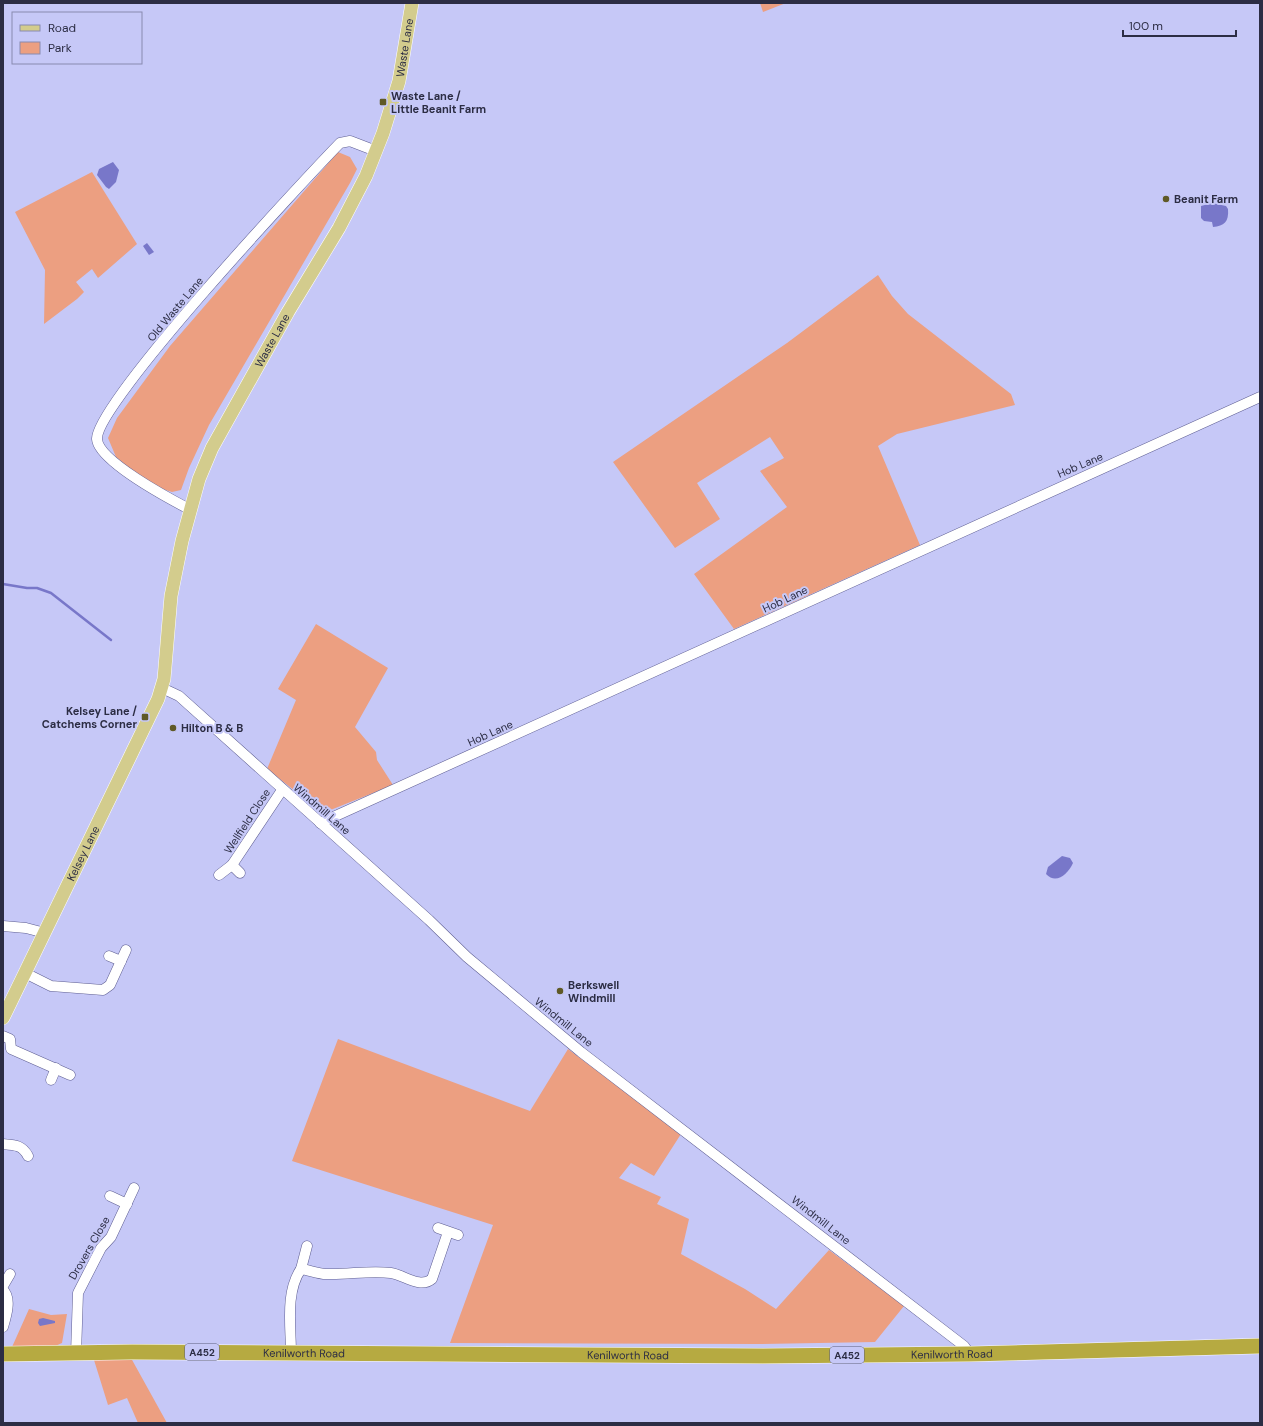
<svg xmlns="http://www.w3.org/2000/svg" width="1263" height="1426" font-family="'DM Sans',sans-serif">
<rect width="100%" height="100%" fill="#c6c8f7"/>
<!-- green -->
<g fill="#ec9f81">
<polygon points="760,3 786,3 763,12"/>
<polygon points="338,152 350,157 357,169 350,183 209,425 189,468 181,490 172,492 159,488 136,474 116,457 108,438 117,418 170,346"/>
<polygon points="92,172 137,244 98,278 92,269 76,282 84,292 77,299 44,324 45,270 15,212"/>
<polygon points="878,275 892,296 908,314 1011,394 1015,405 897,434 878,446 920,545 734,629 694,574 787,507 760,471 784,458 770,437 697,483 720,519 675,548 613,462 787,343"/>
<polygon points="316,624 388,668 355,727 376,752 377,760 393,785 323,813 267,769 296,700 278,689"/>
<polygon points="338,1039 530,1111 568,1049 681,1134 654,1176 631,1163 619,1178 661,1197 657,1204 689,1219 681,1254 745,1289 776,1309 829,1250 904,1306 875,1342 760,1344 450,1343 493,1225 292,1161"/>
<polygon points="29,1309 51,1315 67,1314 62,1343 53,1347 12,1347"/>
<polygon points="131,1358 167,1423 138,1423 127,1398 108,1405 94,1360"/>
</g>
<!-- water -->
<g fill="#7877c9">
<polygon points="113,162 119,170 116,182 109,189 106,187 97,175 99,169"/>
<path d="M1212,203L1226,206L1228,209C1229,222 1224,226 1213,227L1212,222L1204,221L1201,218V206Z"/>
<polygon points="147,243 154,252 149,255 143,246"/>
<path d="M1062,856L1070,858L1073,863C1068,874 1056,885 1046,874L1048,867Z"/>
<polygon points="43,1318 55,1321 55,1323 40,1326 38,1323 39,1319"/>
</g>
<g fill="none" stroke-linecap="round" stroke-linejoin="round">
<!-- stream -->
<polyline stroke="#7877c9" stroke-width="2.5" points="3,584 27,588 37,588 51,593 111,640"/>
<!-- minor casing -->
<g stroke="#5e5e92" stroke-width="11">
<g id="minor">
<path d="M189,509C170,499 98,461 97,439C95,404 304,180 340,143L350,141L376,151"/>
<polyline points="162,688 179,696 429,920 467,957 581,1052 964,1346 970,1354"/>
<polyline points="320,823 1260,397"/>
<polyline points="232,865 240,873"/>
<polyline points="219,875 232,865 282,790"/>
<polyline points="3,926 26,928 45,933"/>
<polyline points="109,956 121,961"/>
<polyline points="25,973 51,986 103,990 110,985 126,950"/>
<polyline points="3,1036 10,1039 11,1049 70,1075"/>
<polyline points="51,1080 56,1068"/>
<path d="M3,1144C15,1145 22,1145 28,1156"/>
<polyline points="110,1196 127,1204"/>
<polyline points="438,1228 458,1235"/>
<polyline points="301,1269 307,1246"/>
<polyline points="3,1286 10,1274"/>
<path d="M3,1290C12,1298 6,1317 3,1327"/>
<path d="M291,1353C291,1327 285,1292 301,1269C309,1270 318,1274 326,1274C348,1275 369,1270 391,1273C404,1275 420,1289 432,1279L448,1232"/>
<polyline points="76,1354 78,1293 101,1248 111,1237 134,1188"/>
</g>
</g>
<!-- major casing -->
<g stroke="#fff" stroke-width="14">
<g id="major">
<path id="s1" d="M3,1018L158,699L164,679L171,596L182,541L199,479L212,448L288,312L339,228L366,176L383,133L399,81L412,3"/>
</g>
</g>
<!-- highway casing -->
<g stroke="#fff" stroke-width="16">
<g id="highway">
<path id="s2" d="M3,1354L132,1352L763,1356L970,1354L1260,1346"/>
</g>
</g>
<!-- minor -->
<use href="#minor" stroke="#fff" stroke-width="10"/>
<!-- major -->
<use href="#major" stroke="#d3cc8d" stroke-width="13"/>
<!-- highway -->
<use href="#highway" stroke="#b6aa41" stroke-width="15"/>
</g>
<!-- markers -->
<g fill="#5f5926" stroke="#c6c8f7" stroke-width="1.5">
<rect x="379" y="98" width="8" height="8" rx="2"/>
<circle cx="1166" cy="199" r="4"/>
<rect x="141" y="713" width="8" height="8" rx="2"/>
<circle cx="173" cy="728" r="4"/>
<circle cx="560" cy="991" r="4"/>
</g>
<g text-anchor="middle" dominant-baseline="central" stroke-width="4" stroke-linejoin="round" paint-order="stroke">
<!-- shield labels -->
<g fill="#c6c8f7" stroke="#5a5c7a" stroke-width="1">
<rect x="185" y="1344" width="34" height="16" rx="3"/>
<rect x="830" y="1347" width="34" height="16" rx="3"/>
</g>
<g font-size="10" font-weight="bold" fill="#2c2d44">
<text x="202" y="1352">A452</text>
<text x="847" y="1355">A452</text>
</g>
<!-- street labels -->
<g font-size="11" fill="#2c2d44" stroke="#c6c8f7">
<text stroke="none"><textPath href="#s1" startOffset="1060">Waste Lane</textPath></text>
<text transform="translate(175 309) rotate(-50)">Old Waste Lane</text>
<text stroke="none"><textPath href="#s1" startOffset="736">Waste Lane</textPath></text>
<text transform="translate(1080 465) rotate(-23)">Hob Lane</text>
<text transform="translate(785 599) rotate(-25)">Hob Lane</text>
<text transform="translate(490 733) rotate(-24)">Hob Lane</text>
<text transform="translate(322 809) rotate(41)">Windmill Lane</text>
<text transform="translate(247 821) rotate(-57)">Wellfield Close</text>
<text stroke="none"><textPath href="#s1" startOffset="183">Kelsey Lane</textPath></text>
<text transform="translate(564 1022) rotate(39)">Windmill Lane</text>
<text transform="translate(821 1220) rotate(38)">Windmill Lane</text>
<text transform="translate(89 1248) rotate(-60)">Drovers Close</text>
<text stroke="none"><textPath href="#s2" startOffset="301">Kenilworth Road</textPath></text>
<text stroke="none"><textPath href="#s2" startOffset="949">Kenilworth Road</textPath></text>
<text stroke="none"><textPath href="#s2" startOffset="625">Kenilworth Road</textPath></text>
</g>
<!-- poi labels -->
<g font-size="11" font-weight="bold" fill="#2c2d44" stroke="#c6c8f7" text-anchor="start">
<text x="391" y="96">Waste Lane /<tspan x="391" dy="13">Little Beanit Farm</tspan></text>
<text x="1174" y="199">Beanit Farm</text>
<text x="137" y="711" text-anchor="end">Kelsey Lane /<tspan x="137" dy="13">Catchems Corner</tspan></text>
<text x="181" y="728">Hilton B &amp; B</text>
<text x="568" y="985">Berkswell<tspan x="568" dy="13">Windmill</tspan></text>
</g>
</g>
<!-- border -->
<rect width="1263" height="1426" fill="none" stroke="#2c2d44" stroke-width="8"/>
<!-- legend -->
<rect x="12" y="12" width="130" height="52" fill="#c6c8f7" stroke="#888aaf"/>
<rect x="20" y="25" width="20" height="6" fill="#d3cc8d" stroke="#888aaf"/>
<text x="48" y="32" font-size="12" fill="#2c2d44">Road</text>
<rect x="20" y="42" width="20" height="12" fill="#ec9f81" stroke="#888aaf"/>
<text x="48" y="52" font-size="12" fill="#2c2d44">Park</text>
<!-- scale -->
<path d="M1123 30v6h113v-6" fill="none" stroke="#2c2d44" stroke-width="2"/>
<text x="1129" y="30" font-size="12" fill="#2c2d44" stroke="#c6c8f7" stroke-width="3" paint-order="stroke">100 m</text>
</svg>
